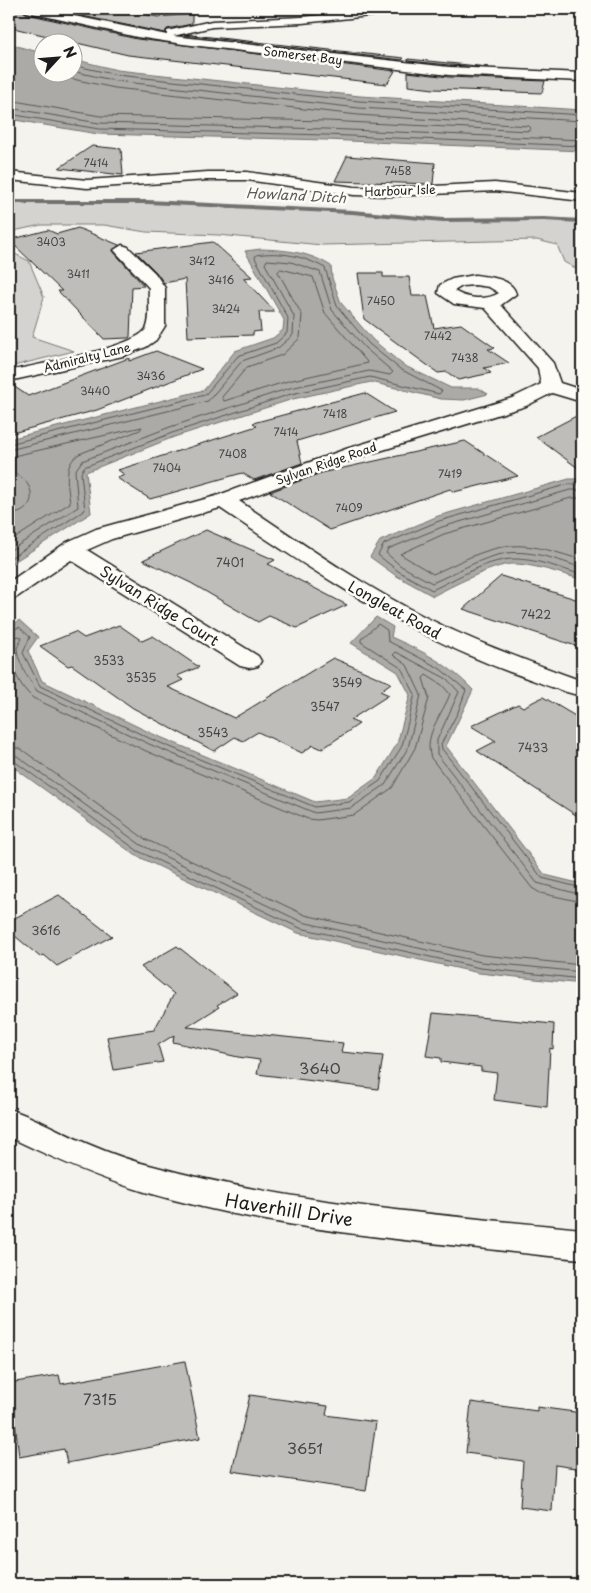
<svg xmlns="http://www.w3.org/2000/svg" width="591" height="1593" font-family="'Playpen Sans',sans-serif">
<rect width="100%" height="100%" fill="#f4f3ee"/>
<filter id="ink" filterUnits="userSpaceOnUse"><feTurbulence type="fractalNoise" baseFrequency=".02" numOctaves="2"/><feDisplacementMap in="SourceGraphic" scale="10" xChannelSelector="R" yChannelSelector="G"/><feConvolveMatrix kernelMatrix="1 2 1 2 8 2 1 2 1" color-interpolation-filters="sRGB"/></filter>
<g filter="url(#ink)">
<!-- green -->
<g fill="#d4d3cf" stroke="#787876">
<polygon points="73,201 148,202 352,212 443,220 544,219 582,221 582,272 564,262 557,245 537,240 322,245 218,235 146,232 104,225 41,225 9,232 9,202"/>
<polygon points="9,251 29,261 44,297 32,337 74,351 9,367"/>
</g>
<!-- water -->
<g fill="#abaaa6" stroke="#72716f">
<polygon points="9,44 42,53 42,72 72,72 73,59 117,70 360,96 582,110 582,151 326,140 98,134 9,119"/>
<path d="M261,249C287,250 309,252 331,266L332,278L341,303L373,340L403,365L451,388H478L488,394L464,400L441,399L371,382L293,399L174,437L86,472L91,513L9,565V504L12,492L9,487V439L204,390L235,351L273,338L283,330L284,320L245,251Z"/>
<path d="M569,479H582V580C564,574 530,563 511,564C493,565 450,587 433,596L395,575L370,557L380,541L438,516Z"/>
<path d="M376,617L393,627L391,637C424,652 447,663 473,690L446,746L545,875L582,884V984L479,973L298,933L135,855L9,764V629L19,620L38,637L28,651L42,681L153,734L315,802L348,798L376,778L397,744L410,695L398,672L351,643Z"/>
</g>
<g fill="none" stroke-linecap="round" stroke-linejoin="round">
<!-- shore -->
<g stroke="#555553" stroke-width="1">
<polyline points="72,65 117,75 359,101 582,115"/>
<polyline points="72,71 116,81 359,108 582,121"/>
<polyline points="9,100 100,116 327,121 529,131 531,128 529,126 358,115 115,88 68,78 59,72"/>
<polyline points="9,108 99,123 326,129 582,140"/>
<polyline points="9,114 99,129 326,135 582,146"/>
<polygon points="281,269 313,277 325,313 368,363 288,381 224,401 222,397 247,367 282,355 300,338 302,315 278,272"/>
<path d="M9,444L205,395L238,356L276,343L287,333L288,318L255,258L256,255C281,251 303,256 325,268L337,306L369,344L400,369L442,391L439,394L370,377L291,394L172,433L84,467L81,473L85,510L9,559"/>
<polyline points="9,450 208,401 242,361 278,348 293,335 294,316 265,264 267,260 291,262 320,272 332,310 365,348 393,372 390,375 369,371 290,388 170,427 82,461 75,471 78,507 9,551"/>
<path d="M9,457L142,427L140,430L79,454C62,466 68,485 70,503L9,542"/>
<path d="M9,471C25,474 41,496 24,510C21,513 13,514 9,515"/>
<path d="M582,484H569L439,521L384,544L378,555L398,571L432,590C456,579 484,561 511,559C534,558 560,568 582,575"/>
<path d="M582,490H570L442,527L388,549L386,553L401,566L432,583C456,573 481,557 507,553C532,550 559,560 582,568"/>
<path d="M582,498H571L444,534L400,554L433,574C457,564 483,548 510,546C534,544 559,553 582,560"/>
<polyline points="9,632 19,627 30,637 23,653 40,686 151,739 315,807 349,802 380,781 402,746 415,694 401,668 361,642 361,639 378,624 387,630 388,641 439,668 466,690 458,712 441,744 442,749 542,878 582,888"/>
<polyline points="9,638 19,636 22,638 17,648 18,656 25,673 37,691 149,744 315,813 351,808 385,785 408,748 421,695 407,665 393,655 396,652 447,679 459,692 437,740 437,754 537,883 582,895"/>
<path d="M9,647C11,666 18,685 33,698L146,751L308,819L317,820L354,815L392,788L415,748L429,698L423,678L426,675L442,685L450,694C442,715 423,735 431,758L532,888L540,893L582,902"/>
<polyline points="9,746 21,749 145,839 305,915 482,955 582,965"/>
<polyline points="9,754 17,756 141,845 302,922 481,962 582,972"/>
<polyline points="9,760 14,761 138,851 300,928 480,968 582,979"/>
</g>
<!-- stream -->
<polygon fill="#72716f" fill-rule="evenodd" points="9,200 148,200 352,210 443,218 544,217 582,219 582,223 544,221 443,222 352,214 148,204 9,204"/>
</g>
<!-- building -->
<g fill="#bebdba" stroke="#1c1c1c">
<polygon points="9,9 20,9 27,14 137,39 395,71 387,84 128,55 9,27"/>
<polygon points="48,9 116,9 158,17 192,14 192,24 167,29 165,33"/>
<polygon points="192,34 192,35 404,58 402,60 184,35"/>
<polygon points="408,59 488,67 449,65 408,61"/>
<polygon points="408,72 449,77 545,81 542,93 434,89 408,86"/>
<polygon points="92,146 121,149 123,175 59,168"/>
<polygon points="347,156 435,163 433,184 335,181"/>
<polygon points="78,228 119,245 113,251 144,286 132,287 130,337 128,338 104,339 58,291 62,291 9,240 48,230 57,234"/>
<polygon points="213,242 252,277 243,278 275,312 259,312 261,331 253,332 253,335 188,337 185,279 164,283 156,272 136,252"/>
<polygon points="358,273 383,273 383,277 409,277 412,296 427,296 434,328 461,324 495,348 488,349 509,363 484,368 491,373 458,380 447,372 438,373 364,319"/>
<polygon points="156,351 202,369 97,410 9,434 9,383 28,396 129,358 129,361"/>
<polygon points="365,393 395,412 297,441 302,463 254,480 242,473 150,499 117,478 125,475 118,470 257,426 253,423"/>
<polygon points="582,413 582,471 536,437"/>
<polygon points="465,441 518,476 454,492 450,489 330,530 270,492 321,473"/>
<polygon points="206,530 275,560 268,564 347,605 297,628 269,616 258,622 191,583 143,560"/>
<polygon points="501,576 582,601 582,648 463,609"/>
<polygon points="119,625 142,641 153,636 199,667 177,676 183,680 168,687 234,718 333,658 391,683 380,691 389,695 350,720 359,724 322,749 313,745 302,753 258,732 243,741 235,737 214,751 133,708 72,665 68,666 40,646 75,632 84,638"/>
<polygon points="543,697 582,720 582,819 477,751 496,741 471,726 518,704 523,707"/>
<polygon points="59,895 112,936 57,966 44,955 40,957 9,931 9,921"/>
<polygon points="177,946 237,993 217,1005 219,1007 187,1027 343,1043 341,1052 383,1056 378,1089 257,1074 260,1060 238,1057 173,1042 174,1035 158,1045 163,1062 114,1070 107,1037 154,1030 174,994 141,967"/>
<polygon points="433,1013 554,1024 553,1049 550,1048 547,1107 494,1100 497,1073 481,1071 481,1067 441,1062 441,1058 426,1056"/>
<polygon points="185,1361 200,1438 67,1463 64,1449 19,1457 14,1413 9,1414 9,1383 59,1375 61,1384"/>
<polygon points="250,1395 328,1406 326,1415 376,1422 366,1491 232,1471"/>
<polygon points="471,1402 537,1411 537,1407 582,1413 582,1469 555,1465 552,1511 520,1507 523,1461 466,1453"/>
</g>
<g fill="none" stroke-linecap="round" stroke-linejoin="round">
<!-- minor casing -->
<g stroke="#1c1c1c" stroke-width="3">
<g id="minor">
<polygon points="22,9 40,9 167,35 167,31 212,21 302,17 379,9 413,9 408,12 302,23 212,27 173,36 449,67 582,73 582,81 449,75 183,44 137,37 27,12"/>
<polygon points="9,172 87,180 208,172 247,172 354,187 392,188 495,183 582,193 582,201 495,191 392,196 354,195 247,180 208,180 87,188 9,180"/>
<path d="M122,245L128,247L155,273L165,288V326L156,340L146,347L123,356L9,381V371C33,365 139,348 147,327C151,316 148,299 149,288L114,250Z"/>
<path d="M475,275C489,277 512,278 516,294L501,305L553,363L560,383L582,390V402L552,393L526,406L360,457L239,501C300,542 361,585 427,618C477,643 530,662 582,681V696C558,691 534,680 510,672C404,632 313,571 220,508L112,539L87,550L258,656L261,661L258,666L249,668L240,666L71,560L17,597L9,599V582L67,542L96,529L216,496L346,449L512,398L541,384L538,368L485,308L454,304L438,293L440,285L452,279ZM475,285L489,287L499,293C486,301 467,299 454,291L462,286Z"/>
<path d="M9,1109C37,1118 62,1133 88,1144C109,1153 131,1161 153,1166C293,1204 438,1215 582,1229V1259C545,1256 507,1251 469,1247C360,1236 251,1223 145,1192C98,1178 53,1158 9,1137Z"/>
</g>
</g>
<!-- minor -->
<use href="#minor" fill="#fdfcf7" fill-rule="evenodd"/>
</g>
</g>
<g text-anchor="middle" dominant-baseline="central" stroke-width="5" stroke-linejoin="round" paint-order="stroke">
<!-- far-number labels -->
<g font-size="11" fill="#444">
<text x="96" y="162">7414</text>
<text x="398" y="170">7458</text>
<text x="51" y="241">3403</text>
<text x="202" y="260">3412</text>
<text x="78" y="273">3411</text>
<text x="221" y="279">3416</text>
<text x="381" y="300">7450</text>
<text x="226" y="308">3424</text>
<text x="438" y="335">7442</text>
<text x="465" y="357">7438</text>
<text x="151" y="375">3436</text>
<text x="95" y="390">3440</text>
<text x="335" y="413">7418</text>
<text x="286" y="431">7414</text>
<text x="233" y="453">7408</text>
<text x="167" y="467">7404</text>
<text x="450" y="473">7419</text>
<text x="349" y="507">7409</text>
</g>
<!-- far-street labels -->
<g font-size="12" fill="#1c1c1c" stroke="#fdfcf7">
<text transform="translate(303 55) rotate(7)">Somerset Bay</text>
<text transform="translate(400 190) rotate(-2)">Harbour Isle</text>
<text transform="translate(87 357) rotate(-14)">Admiralty Lane</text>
<text transform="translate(326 463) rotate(-19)">Sylvan Ridge Road</text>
</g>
<!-- number labels -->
<g font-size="12" fill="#444">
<text x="230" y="562">7401</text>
<text x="536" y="614">7422</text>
<text x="109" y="660">3533</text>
<text x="141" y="677">3535</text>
<text x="347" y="682">3549</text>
<text x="325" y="706">3547</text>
<text x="213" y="732">3543</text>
<text x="533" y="747">7433</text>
<text x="46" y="930">3616</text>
</g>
<!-- far-water labels -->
<g font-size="14" font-style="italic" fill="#5c5c5a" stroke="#fdfcf7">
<text transform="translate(296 195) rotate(3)">Howland Ditch</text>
</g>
<!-- street labels -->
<g font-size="15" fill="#1c1c1c" stroke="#fdfcf7">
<text transform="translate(160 605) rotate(32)">Sylvan Ridge Court</text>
<text transform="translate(395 609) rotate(29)">Longleat Road</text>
</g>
<!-- near-number labels -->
<g font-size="15" fill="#444">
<text x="320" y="1067">3640</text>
<text x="100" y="1398">7315</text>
<text x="305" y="1447">3651</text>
</g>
<!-- near-street labels -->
<g font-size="18" fill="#1c1c1c" stroke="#fdfcf7">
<text transform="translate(289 1209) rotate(9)">Haverhill Drive</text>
</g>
</g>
<!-- margin -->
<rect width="591" height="1593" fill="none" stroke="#fdfcf7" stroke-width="30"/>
<rect x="15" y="15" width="561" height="1563" fill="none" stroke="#1c1c1c" stroke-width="2" filter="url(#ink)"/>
<!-- north arrow -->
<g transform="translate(58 58) rotate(64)"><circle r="24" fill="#fdfcf7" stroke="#a3a29f"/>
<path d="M0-4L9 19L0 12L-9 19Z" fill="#1c1c1c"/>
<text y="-8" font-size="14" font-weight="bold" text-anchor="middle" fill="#1c1c1c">N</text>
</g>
</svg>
